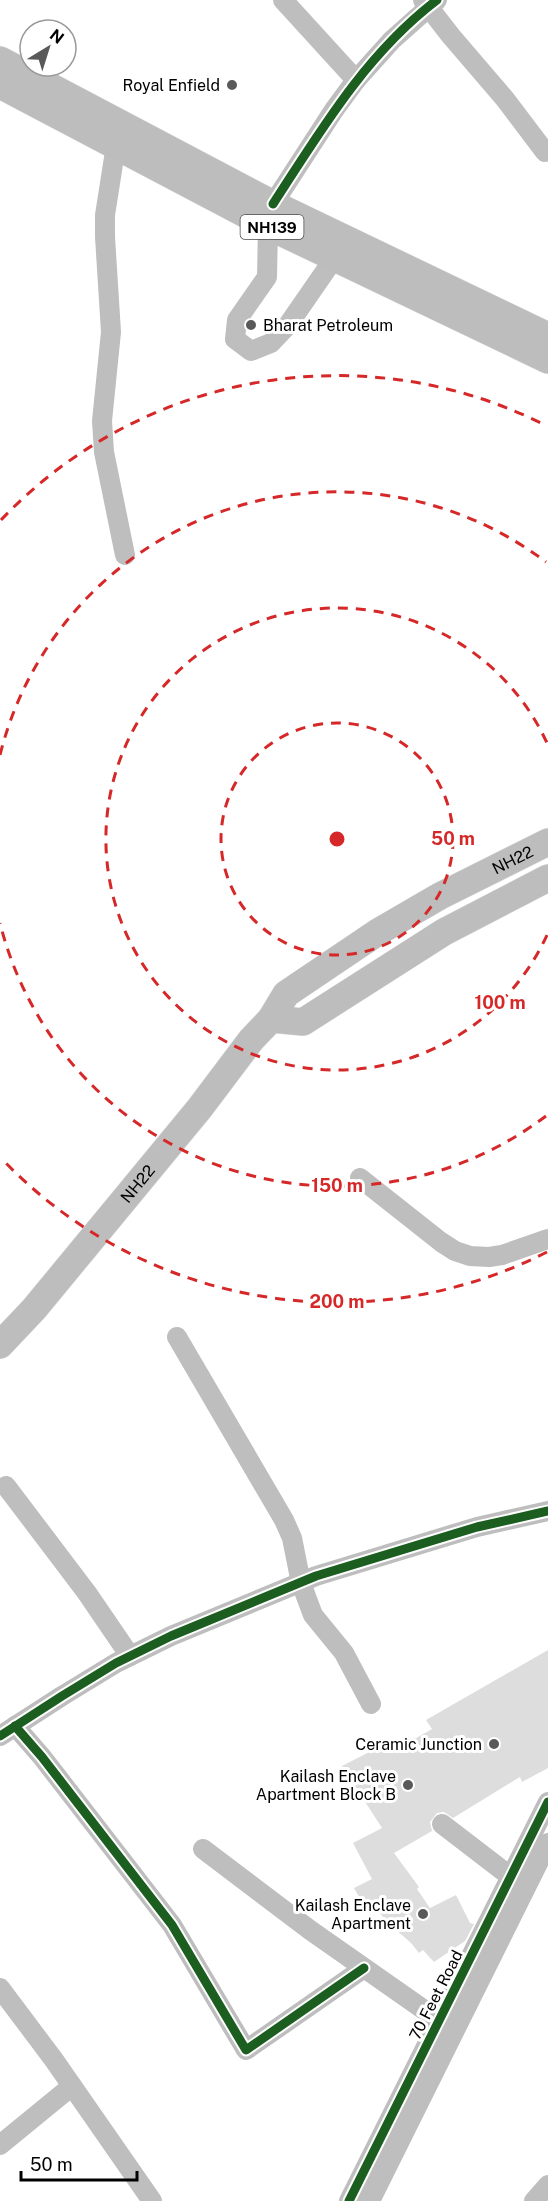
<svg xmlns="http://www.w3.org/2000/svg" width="548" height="2201" font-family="'Public Sans',sans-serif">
<rect width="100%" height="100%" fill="#fff"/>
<!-- building -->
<polygon fill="#ddd" points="548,1650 548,1768 522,1782 520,1777 453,1818 444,1812 437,1813 430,1822 432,1831 394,1853 419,1887 417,1889 430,1908 456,1895 470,1923 474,1924 465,1941 434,1962 423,1950 419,1953 411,1943 384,1919 374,1903 366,1909 354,1888 372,1879 353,1843 382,1828 342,1766 393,1740 399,1748 432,1729 426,1720"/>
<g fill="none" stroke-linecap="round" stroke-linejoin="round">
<!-- highway casing -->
<g stroke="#dbdbdb" stroke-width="28">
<g id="highway">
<polyline points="0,60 273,204 548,336"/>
<polyline points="0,85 268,226 548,360"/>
<polyline points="271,1019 303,1022 444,932 548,878"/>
<path id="s1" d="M0,1345L34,1309L199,1109L251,1040L271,1019L286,994L378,932L440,896L548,842"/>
</g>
</g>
<!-- minor -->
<g stroke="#bebebe" stroke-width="20">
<polyline points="283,0 356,80"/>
<polyline points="423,0 451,36 505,99 545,152"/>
<polyline points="116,145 105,215 105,237 111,332 102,421 104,452 125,555"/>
<polyline points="335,257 288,325 271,343 251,351 235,339 237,320 267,277 268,226 273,204 334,110 356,80 392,40 437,0"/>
<polyline points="360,1178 441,1242 455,1251 470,1256 489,1257 502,1255 548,1239"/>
<polyline points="177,1337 284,1520 292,1538 301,1583 313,1615 344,1653 371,1704"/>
<polyline points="6,1486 87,1593 130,1656"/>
<polyline points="15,1726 42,1757 172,1925 246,2050 364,1968"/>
<polyline points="0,1736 62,1696 116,1663 171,1636 316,1576 477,1527 548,1511"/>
<polyline points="442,1824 511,1877"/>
<polyline points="203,1849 310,1930 440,2021"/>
<polyline points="0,1988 54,2060 152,2201"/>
<polyline points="0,2145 72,2086"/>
<polyline points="349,2201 548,1802"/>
<polyline points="370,2201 548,1843"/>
<polyline points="534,2201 548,2185"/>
</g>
<!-- highway -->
<use href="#highway" stroke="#bdbdbd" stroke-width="27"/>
<!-- cycleway casing -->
<g stroke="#fff" stroke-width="13">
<g id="cycleway">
<path d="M273,204C321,130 366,54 437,0"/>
<polyline points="15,1726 42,1757 172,1925 246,2050 364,1968"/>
<polyline points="0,1736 62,1696 116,1663 171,1636 316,1576 477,1527 548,1511"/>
<polyline points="349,2201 548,1802"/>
</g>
</g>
<!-- cycleway -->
<use href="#cycleway" stroke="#1b5e20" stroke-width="9"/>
</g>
<!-- distance rings -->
<g fill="none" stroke="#d62828" stroke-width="3" stroke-dasharray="10 8">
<circle cx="337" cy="839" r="116"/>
<path d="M547 935A231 231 0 1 1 547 743"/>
<path d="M546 1116A347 347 0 0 1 0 923M0 755A347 347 0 0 1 546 562"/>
<path d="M547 1252A463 463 0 0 1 1 1158M1 520A463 463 0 0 1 547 426"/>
</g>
<!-- markers -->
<g fill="#595959" stroke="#fff" stroke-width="2">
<circle cx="232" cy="85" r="6"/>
<circle cx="251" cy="325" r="6"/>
<circle cx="494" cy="1744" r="6"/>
<circle cx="408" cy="1785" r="6"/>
<circle cx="423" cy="1914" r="6"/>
</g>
<g text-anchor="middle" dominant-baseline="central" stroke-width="6" stroke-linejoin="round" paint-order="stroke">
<!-- shield labels -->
<rect fill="#fff" stroke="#4c4c4c" stroke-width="1.5" x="240.5" y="215" width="63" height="24" rx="4.5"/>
<g font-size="15" font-weight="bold" fill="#000">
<text x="272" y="227">NH139</text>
</g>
<!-- poi labels -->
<g font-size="16" fill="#000" stroke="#fff" text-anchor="end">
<text x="220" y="85">Royal Enfield</text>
<text x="263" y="325" text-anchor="start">Bharat Petroleum</text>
<text x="482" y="1744">Ceramic Junction</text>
<text x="396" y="1776">Kailash Enclave<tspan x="396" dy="18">Apartment Block B</tspan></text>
<text x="411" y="1905">Kailash Enclave<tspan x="411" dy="18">Apartment</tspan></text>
</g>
<!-- street labels -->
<g font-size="16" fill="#000" stroke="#fff">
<text stroke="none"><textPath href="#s1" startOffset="717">NH22</textPath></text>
<text stroke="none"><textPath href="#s1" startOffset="212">NH22</textPath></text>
<text transform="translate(436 1995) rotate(-63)">70 Feet Road</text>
</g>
</g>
<circle cx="337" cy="839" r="9" fill="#d62828" stroke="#fff" stroke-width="3"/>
<g font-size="18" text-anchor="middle" font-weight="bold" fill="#d62828" stroke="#fff" stroke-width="6" stroke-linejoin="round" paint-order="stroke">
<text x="453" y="845">50 m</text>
<text x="500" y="1009">100 m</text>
<text x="337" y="1192">150 m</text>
<text x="337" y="1308">200 m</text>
</g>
<!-- north arrow -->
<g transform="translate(48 48) rotate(38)"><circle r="28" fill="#ffffff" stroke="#999999" stroke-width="1.5"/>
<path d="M0-4.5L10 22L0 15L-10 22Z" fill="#595959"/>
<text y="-9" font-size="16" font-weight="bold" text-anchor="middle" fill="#000000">N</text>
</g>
<!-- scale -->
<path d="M21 2171v9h116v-9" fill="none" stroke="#000000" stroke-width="3"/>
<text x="30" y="2171" font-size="18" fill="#000000" stroke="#ffffff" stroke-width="4.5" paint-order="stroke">50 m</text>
</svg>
